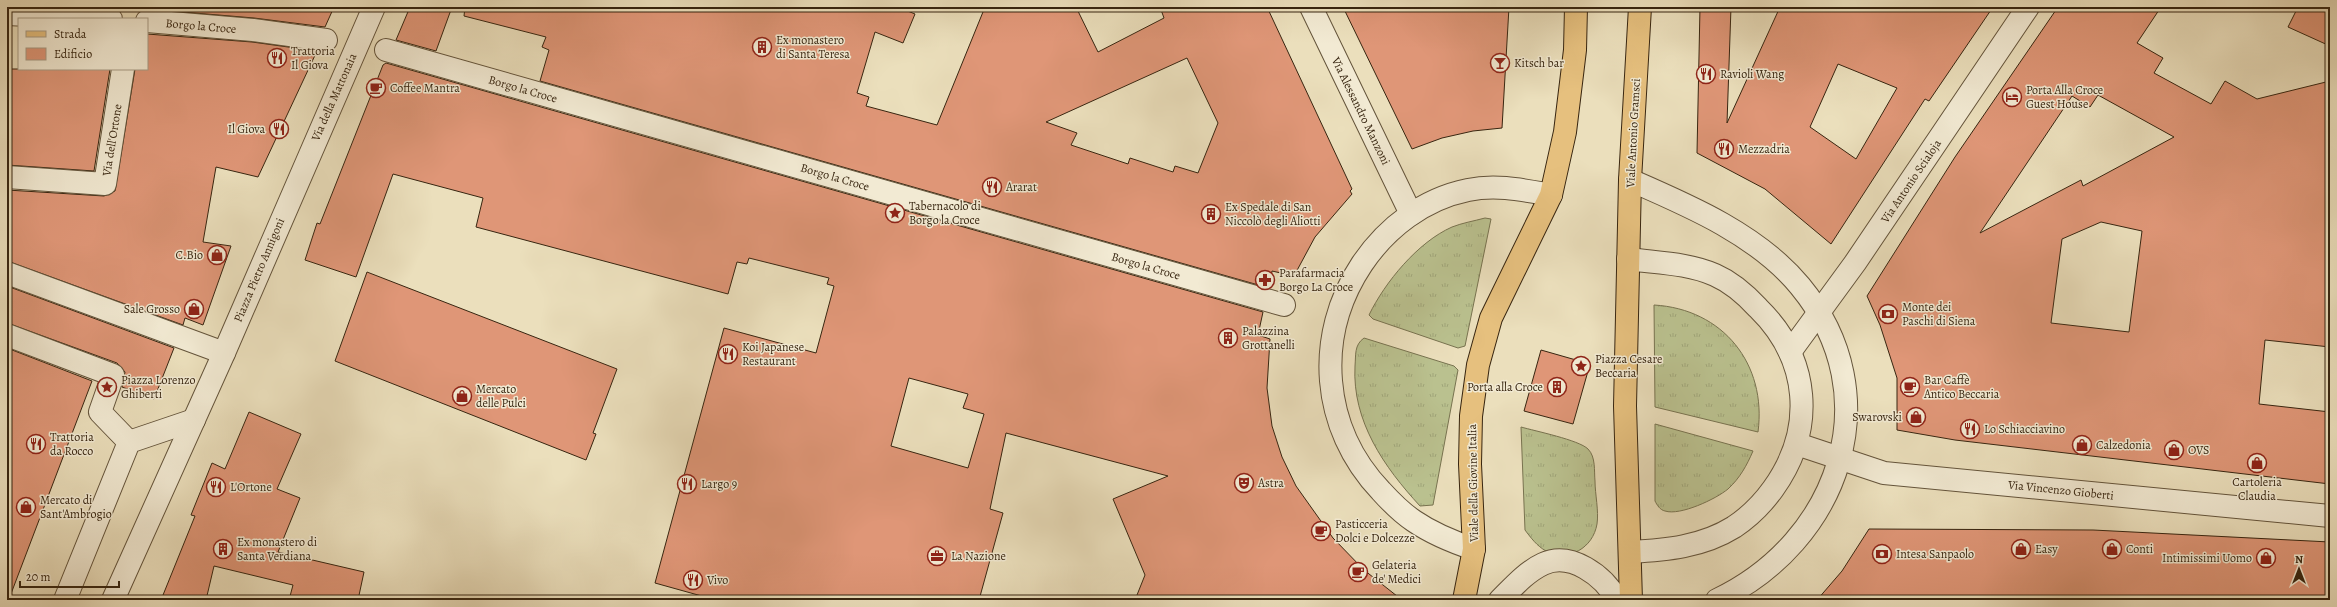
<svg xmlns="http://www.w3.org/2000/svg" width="2337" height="607" font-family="Alegreya,serif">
<defs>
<pattern id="grass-tufts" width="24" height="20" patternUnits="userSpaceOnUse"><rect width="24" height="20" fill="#bac18f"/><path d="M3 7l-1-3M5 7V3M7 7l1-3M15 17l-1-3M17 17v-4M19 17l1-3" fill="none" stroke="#a0a67a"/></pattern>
</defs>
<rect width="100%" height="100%" fill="#ebdfbc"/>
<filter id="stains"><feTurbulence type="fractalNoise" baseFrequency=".005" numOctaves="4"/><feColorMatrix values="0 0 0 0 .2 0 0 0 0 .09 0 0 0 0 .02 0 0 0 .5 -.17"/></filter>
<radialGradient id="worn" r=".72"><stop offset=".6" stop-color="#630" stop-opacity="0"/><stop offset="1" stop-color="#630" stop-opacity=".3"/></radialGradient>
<!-- grass -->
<g fill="url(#grass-tufts)" stroke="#787350">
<path d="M1485,218L1491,219L1465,346L1458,348L1373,319L1369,315C1385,282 1418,242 1452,227C1462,223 1474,221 1485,218Z"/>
<path d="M1654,305C1723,309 1767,364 1758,432L1655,407Z"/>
<path d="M1364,338L1454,366L1458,370L1433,505L1420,506C1384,467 1352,421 1355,366C1356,355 1354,345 1364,338Z"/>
<path d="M1655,424L1753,451C1747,465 1740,478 1728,489C1716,499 1680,516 1665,511C1660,510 1657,505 1655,501Z"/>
<path d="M1521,427C1535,431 1579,440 1588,449C1596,457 1594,471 1595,481C1595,494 1599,511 1597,524C1593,548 1569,562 1546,551C1537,546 1531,538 1525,530Z"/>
</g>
<!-- building -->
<g fill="#df9677" stroke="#372510" fill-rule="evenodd">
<polygon points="147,7 334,7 325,27 254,18 147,9"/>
<polygon points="410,7 452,7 436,51 396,40"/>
<path d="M465,7H898L915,14L903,43L875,32L857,93L869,97L866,106L937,125L985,7H1076L1098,52L1164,18L1160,7H1267L1352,189L1350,191L1352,194L1315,237L1294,276L1272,271L1269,288L540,81L549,50L542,47L546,37L464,16ZM1187,58L1218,123L1198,173L1175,166L1173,172L1130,158L1128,164L1071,145L1077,133L1046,122Z"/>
<polygon points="1343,7 1509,7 1502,128 1473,131 1442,138 1412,149"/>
<path d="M1700,7H1731L1727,123L1780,7H1993L1929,101L1925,99L1831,244L1765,189L1697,153ZM1838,64L1897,88L1856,159L1810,127Z"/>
<path d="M2058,7H2161L2137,43L2163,58L2154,73L2211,104L2225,81L2257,99L2330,81V347L2265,340L2259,404L2330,412V484L1955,440L1897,430V378L1880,325L1867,296L1955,157ZM2098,95L2174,137L2083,186L2081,180L1980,233L2072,96L2090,107ZM2101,222L2142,231L2129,332L2051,323L2062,239Z"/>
<polygon points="2298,7 2330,7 2330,46 2288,27"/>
<polygon points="147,34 252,42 317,51 258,177 216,167 203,242 231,246 203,325 185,318 183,325 7,261 7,190 104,196 115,191 135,69 147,69"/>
<path d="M386,63L1263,312L1258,335L1270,339L1267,388L1272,426L1282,457L1296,486L1333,538L1364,570L1402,600H1135L1145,575L1113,499L1168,476L1006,433L990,509L1003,513L979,600H716L655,583L724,328L816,353L834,286L827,284L829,278L749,258L747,264L737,262L728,294L476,227L483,198L393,174L356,277L305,260L317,223L320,224L383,65ZM909,378L968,394L963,408L984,414L968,468L891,446Z"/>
<polygon points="7,69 110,69 94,171 7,165"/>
<polygon points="367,272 617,369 593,433 596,434 586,460 335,361"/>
<polygon points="7,286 174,348 154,399 122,387 125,372 117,363 7,323"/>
<polygon points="7,348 92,381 9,599 7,599"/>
<polygon points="1541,350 1590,364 1573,424 1524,411"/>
<polygon points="249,412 301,434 277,489 300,498 278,552 364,572 358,600 289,600 293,585 214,566 206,600 161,600 195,516 191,515 212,463 225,469"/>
<polygon points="1869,529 2093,530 2330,542 2330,600 1817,600 1842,571"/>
</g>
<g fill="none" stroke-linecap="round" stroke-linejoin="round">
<!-- pedestrian casing -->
<g stroke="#64543b" stroke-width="24">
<g id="pedestrian">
<polyline points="7,14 111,19"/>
<polyline points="147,21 253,30 326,40"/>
<polyline points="386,50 1284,305"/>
<polyline points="7,177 105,184 123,69"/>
<polyline points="7,335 113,375 100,412 129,442"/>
</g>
</g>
<!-- minor casing -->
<g stroke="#64543b" stroke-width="24">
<g id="minor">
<polyline points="1311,7 1411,214"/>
<path d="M1630,180C1690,206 1758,235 1800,286C1891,396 1839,542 1717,600"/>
<path d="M1628,259C1657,263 1688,263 1715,275C1731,282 1746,295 1758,308C1810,359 1816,429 1773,489C1763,503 1749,517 1734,527C1702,547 1666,550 1630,552"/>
<polyline points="7,273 224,353"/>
<polyline points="1790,352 1855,263 2028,7"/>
<polyline points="1797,444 1884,473 2330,516"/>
<path d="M1474,549C1453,542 1433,534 1414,521C1402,513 1391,502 1381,491C1321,428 1314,336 1362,264C1387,227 1424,199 1468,190C1496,184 1523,190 1551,195"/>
<polyline points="65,600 129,442 194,420"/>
<polyline points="113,600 224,353 374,7"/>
<path d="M1500,600C1513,587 1526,572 1543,564C1571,551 1604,576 1617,600"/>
</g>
</g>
<!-- primary casing -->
<g stroke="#372510" stroke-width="24">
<g id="primary">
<polyline points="1464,600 1474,549 1470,464 1471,416 1478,365 1491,318 1551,195 1565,132 1575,50 1576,7"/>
<polyline points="1631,600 1625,406 1630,180 1640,7"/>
</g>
</g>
<!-- pedestrian -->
<use href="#pedestrian" stroke="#f2ead3" stroke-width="22"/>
<!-- minor -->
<use href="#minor" stroke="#f2ead3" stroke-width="22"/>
<!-- primary -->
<use href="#primary" stroke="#e6c07e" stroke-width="22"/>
</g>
<!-- icons -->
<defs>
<g id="building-ring" transform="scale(1)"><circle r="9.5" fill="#f2ead3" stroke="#8f2418" stroke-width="1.5"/><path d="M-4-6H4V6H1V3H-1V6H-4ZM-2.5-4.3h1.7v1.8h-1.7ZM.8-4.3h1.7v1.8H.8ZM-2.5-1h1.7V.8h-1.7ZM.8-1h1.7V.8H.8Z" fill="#8f2418"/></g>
<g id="restaurant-ring" transform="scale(1)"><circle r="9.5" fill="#f2ead3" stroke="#8f2418" stroke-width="1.5"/><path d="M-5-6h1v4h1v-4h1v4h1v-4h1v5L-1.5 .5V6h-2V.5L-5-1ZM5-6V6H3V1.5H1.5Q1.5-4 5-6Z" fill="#8f2418"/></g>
<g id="bar-ring" transform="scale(1)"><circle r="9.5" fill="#f2ead3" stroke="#8f2418" stroke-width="1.5"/><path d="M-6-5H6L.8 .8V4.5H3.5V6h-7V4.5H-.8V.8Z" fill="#8f2418"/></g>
<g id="cafe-ring" transform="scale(1)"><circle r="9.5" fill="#f2ead3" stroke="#8f2418" stroke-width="1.5"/><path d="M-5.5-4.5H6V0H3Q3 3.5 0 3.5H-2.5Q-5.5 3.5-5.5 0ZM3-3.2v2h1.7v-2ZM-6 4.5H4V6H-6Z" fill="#8f2418"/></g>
<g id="hotel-ring" transform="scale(1)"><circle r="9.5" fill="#f2ead3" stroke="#8f2418" stroke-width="1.5"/><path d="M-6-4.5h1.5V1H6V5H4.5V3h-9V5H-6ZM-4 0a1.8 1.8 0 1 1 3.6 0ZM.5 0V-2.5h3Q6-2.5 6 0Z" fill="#8f2418"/></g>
<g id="sight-ring" transform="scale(1)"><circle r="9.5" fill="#f2ead3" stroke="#8f2418" stroke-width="1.5"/><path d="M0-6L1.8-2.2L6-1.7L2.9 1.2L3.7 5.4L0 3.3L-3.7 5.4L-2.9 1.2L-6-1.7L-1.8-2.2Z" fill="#8f2418"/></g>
<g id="shop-ring" transform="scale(1)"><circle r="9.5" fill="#f2ead3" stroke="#8f2418" stroke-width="1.5"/><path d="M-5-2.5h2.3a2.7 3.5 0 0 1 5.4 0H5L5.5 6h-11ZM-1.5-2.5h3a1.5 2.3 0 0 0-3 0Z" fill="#8f2418"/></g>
<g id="pharmacy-ring" transform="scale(1)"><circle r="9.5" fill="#f2ead3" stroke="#8f2418" stroke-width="1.5"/><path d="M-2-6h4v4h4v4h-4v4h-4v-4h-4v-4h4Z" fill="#8f2418"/></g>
<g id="bank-ring" transform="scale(1)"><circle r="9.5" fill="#f2ead3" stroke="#8f2418" stroke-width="1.5"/><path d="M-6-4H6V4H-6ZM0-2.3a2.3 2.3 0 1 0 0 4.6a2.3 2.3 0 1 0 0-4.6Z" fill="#8f2418"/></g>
<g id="theatre-ring" transform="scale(1)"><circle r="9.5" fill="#f2ead3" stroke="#8f2418" stroke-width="1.5"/><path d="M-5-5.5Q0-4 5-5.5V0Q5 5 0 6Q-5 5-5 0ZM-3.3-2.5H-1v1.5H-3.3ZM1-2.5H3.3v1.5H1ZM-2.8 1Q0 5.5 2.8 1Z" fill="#8f2418"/></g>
<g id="office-ring" transform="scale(1)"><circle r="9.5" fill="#f2ead3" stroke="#8f2418" stroke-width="1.5"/><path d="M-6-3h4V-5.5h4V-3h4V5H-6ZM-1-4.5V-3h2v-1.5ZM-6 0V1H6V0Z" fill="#8f2418"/></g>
</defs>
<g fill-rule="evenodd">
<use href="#building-ring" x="762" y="47"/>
<use href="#restaurant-ring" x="277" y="58"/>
<use href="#bar-ring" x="1500" y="63"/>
<use href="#restaurant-ring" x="1706" y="74"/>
<use href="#cafe-ring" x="376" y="88"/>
<use href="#hotel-ring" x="2012" y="97"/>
<use href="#restaurant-ring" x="279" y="129"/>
<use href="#restaurant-ring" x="1724" y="149"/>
<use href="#restaurant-ring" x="992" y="187"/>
<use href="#sight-ring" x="895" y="213"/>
<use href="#building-ring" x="1211" y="214"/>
<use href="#shop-ring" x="217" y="255"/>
<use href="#pharmacy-ring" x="1265" y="280"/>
<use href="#shop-ring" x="194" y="309"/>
<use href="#bank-ring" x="1888" y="314"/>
<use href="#building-ring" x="1228" y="338"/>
<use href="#restaurant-ring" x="728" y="354"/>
<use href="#sight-ring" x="1581" y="366"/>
<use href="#sight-ring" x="107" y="387"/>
<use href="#building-ring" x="1557" y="387"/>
<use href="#cafe-ring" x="1910" y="387"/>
<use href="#shop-ring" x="462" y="396"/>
<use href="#shop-ring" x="1916" y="417"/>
<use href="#restaurant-ring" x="1970" y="429"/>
<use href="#restaurant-ring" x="36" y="444"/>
<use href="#shop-ring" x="2082" y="445"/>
<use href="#shop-ring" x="2174" y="450"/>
<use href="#shop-ring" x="2257" y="463"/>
<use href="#theatre-ring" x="1244" y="483"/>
<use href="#restaurant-ring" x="687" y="484"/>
<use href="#restaurant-ring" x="216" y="487"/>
<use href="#shop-ring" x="26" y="507"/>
<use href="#cafe-ring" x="1321" y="531"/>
<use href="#building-ring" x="223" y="549"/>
<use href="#shop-ring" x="2021" y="549"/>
<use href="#shop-ring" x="2112" y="549"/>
<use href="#bank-ring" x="1882" y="554"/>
<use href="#office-ring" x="937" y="556"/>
<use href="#shop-ring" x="2266" y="558"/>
<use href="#cafe-ring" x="1358" y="572"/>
<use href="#restaurant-ring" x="693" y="580"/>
</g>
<g text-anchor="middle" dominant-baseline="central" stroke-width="3" stroke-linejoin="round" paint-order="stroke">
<!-- street labels -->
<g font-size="12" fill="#372510" stroke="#f2ead3">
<text transform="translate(201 26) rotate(5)">Borgo la Croce</text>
<text transform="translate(523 89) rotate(16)">Borgo la Croce</text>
<text transform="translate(334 97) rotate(-66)">Via della Mattonaia</text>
<text transform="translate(1361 111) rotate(64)">Via Alessandro Manzoni</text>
<text transform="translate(1633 133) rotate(-87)">Viale Antonio Gramsci</text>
<text transform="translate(112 140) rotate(-81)">Via dell'Ortone</text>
<text transform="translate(835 177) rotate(16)">Borgo la Croce</text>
<text transform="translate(1911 181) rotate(-56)">Via Antonio Scialoja</text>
<text transform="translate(1146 266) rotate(16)">Borgo la Croce</text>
<text transform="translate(259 270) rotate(-67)">Piazza Pietro Annigoni</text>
<text transform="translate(1473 483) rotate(-91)">Viale della Giovine Italia</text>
<text transform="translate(2061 490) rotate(6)">Via Vincenzo Gioberti</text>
</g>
<!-- poi labels -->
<g font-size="12" fill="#372510" stroke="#f2ead3" text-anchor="start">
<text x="776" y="40">Ex monastero<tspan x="776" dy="14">di Santa Teresa</tspan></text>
<text x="291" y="51">Trattoria<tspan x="291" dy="14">Il Giova</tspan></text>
<text x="1514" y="63">Kitsch bar</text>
<text x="1720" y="74">Ravioli Wang</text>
<text x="390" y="88">Coffee Mantra</text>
<text x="2026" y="90">Porta Alla Croce<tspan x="2026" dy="14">Guest House</tspan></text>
<text x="265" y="129" text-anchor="end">Il Giova</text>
<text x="1738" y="149">Mezzadria</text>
<text x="1006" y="187">Ararat</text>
<text x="909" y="206">Tabernacolo di<tspan x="909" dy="14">Borgo la Croce</tspan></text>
<text x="1225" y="207">Ex Spedale di San<tspan x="1225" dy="14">Niccolò degli Aliotti</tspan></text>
<text x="203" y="255" text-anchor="end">C.Bio</text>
<text x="1279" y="273">Parafarmacia<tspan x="1279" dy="14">Borgo La Croce</tspan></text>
<text x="1902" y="307">Monte dei<tspan x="1902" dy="14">Paschi di Siena</tspan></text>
<text x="180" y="309" text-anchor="end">Sale Grosso</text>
<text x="1242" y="331">Palazzina<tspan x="1242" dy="14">Grottanelli</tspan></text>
<text x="742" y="347">Koi Japanese<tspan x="742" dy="14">Restaurant</tspan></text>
<text x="1595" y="359">Piazza Cesare<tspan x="1595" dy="14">Beccaria</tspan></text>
<text x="121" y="380">Piazza Lorenzo<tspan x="121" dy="14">Ghiberti</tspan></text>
<text x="1924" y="380">Bar Caffè<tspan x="1924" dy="14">Antico Beccaria</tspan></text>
<text x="1543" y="387" text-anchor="end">Porta alla Croce</text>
<text x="476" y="389">Mercato<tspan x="476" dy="14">delle Pulci</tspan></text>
<text x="1902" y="417" text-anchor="end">Swarovski</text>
<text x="1984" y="429">Lo Schiacciavino</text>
<text x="50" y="437">Trattoria<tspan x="50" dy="14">da Rocco</tspan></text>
<text x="2096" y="445">Calzedonia</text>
<text x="2188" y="450">OVS</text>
<text x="2257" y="482" text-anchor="middle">Cartoleria<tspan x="2257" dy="14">Claudia</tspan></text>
<text x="1258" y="483">Astra</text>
<text x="701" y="484">Largo 9</text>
<text x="230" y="487">L'Ortone</text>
<text x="40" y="500">Mercato di<tspan x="40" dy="14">Sant'Ambrogio</tspan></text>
<text x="1335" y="524">Pasticceria<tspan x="1335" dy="14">Dolci e Dolcezze</tspan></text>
<text x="237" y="542">Ex monastero di<tspan x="237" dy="14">Santa Verdiana</tspan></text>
<text x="2035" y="549">Easy</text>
<text x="2126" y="549">Conti</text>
<text x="1896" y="554">Intesa Sanpaolo</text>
<text x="951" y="556">La Nazione</text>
<text x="2252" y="558" text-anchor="end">Intimissimi Uomo</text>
<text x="1372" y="565">Gelateria<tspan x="1372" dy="14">de' Medici</tspan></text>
<text x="707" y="580">Vivo</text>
</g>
</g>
<!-- margin -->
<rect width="2337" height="607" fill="none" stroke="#ebdfbc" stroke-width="24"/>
<rect x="8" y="8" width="2321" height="591" fill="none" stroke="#372510" stroke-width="2"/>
<rect x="12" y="12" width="2313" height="583" fill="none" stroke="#372510"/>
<!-- legend -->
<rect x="18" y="18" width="130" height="52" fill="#f2ead3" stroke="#a79b85"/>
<rect x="26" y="31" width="20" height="6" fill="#e6c07e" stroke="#a79b85"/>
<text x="54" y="38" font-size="12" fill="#372510">Strada</text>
<rect x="26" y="48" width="20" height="12" fill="#df9677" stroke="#a79b85"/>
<text x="54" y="58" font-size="12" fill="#372510">Edificio</text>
<!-- north arrow -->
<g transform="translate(2299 569)" stroke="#f2ead3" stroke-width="3" paint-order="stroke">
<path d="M0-3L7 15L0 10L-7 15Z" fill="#372510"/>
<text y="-6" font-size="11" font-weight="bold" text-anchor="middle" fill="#372510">N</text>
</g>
<!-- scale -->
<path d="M20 581v6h99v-6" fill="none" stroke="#372510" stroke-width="2"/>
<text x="26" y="581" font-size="12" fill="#372510" stroke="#f2ead3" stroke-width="3" paint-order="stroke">20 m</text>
<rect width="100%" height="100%" filter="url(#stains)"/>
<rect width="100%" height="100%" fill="url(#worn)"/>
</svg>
